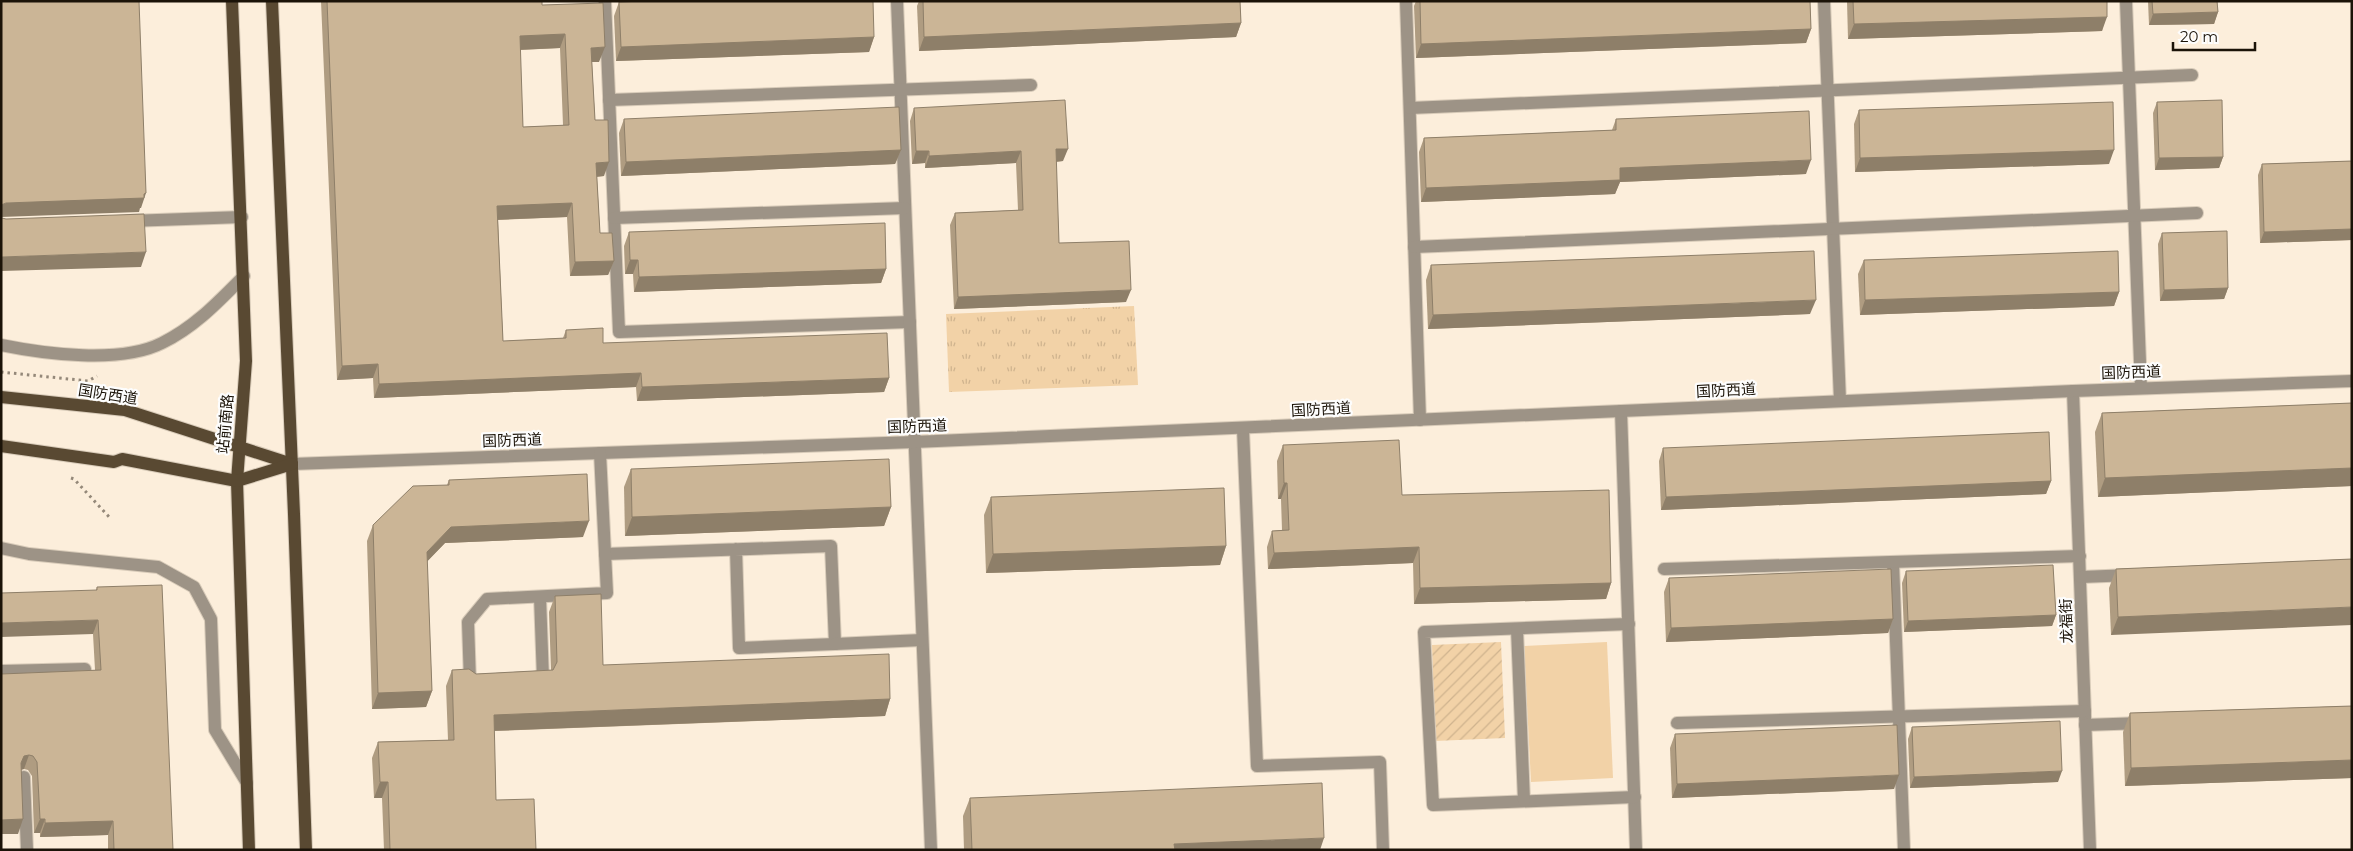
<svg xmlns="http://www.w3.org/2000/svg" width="2353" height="851" font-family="Montserrat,'Noto Sans SC',sans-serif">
<defs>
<pattern id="park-tufts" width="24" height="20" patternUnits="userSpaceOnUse" patternTransform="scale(1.25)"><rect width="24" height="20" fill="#f2d2a7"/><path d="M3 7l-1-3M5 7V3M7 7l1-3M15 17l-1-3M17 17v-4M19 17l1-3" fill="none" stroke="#cfb38e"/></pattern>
<pattern id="garden-furrows" width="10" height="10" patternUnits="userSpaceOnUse" patternTransform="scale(1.25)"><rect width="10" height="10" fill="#f2d2a7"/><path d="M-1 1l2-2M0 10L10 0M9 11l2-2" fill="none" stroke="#cfb38e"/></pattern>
</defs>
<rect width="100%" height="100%" fill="#fceedb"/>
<!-- grass -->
<polygon fill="#f2d2a7" points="1607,642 1613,778 1531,782 1524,646"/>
<!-- park -->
<polygon fill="url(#park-tufts)" points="1134,306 1138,385 949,392 946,314"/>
<!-- garden -->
<polygon fill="url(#garden-furrows)" points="1501,642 1505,738 1435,741 1432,645"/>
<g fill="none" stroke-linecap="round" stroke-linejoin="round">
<!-- minor casing -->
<g stroke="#d8cbb9" stroke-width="14">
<g id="minor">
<polyline points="605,1 619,332 910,322"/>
<polyline points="897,1 931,850"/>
<polyline points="1406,1 1420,420"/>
<polyline points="1824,1 1840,401"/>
<polyline points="2126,1 2141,388"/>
<polyline points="609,100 1031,85"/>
<polyline points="1410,108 2192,75"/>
<polyline points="614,218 905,208"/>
<polyline points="129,221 242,217"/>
<polyline points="1414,247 2197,213"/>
<path d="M1,345C45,354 121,364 162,343C195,327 219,301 244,276"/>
<polyline points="2073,391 2090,850"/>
<polyline points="1621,411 1636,850"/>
<polyline points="1243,429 1257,766 1380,762 1383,850"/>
<polyline points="292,464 914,442 2073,391 2352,381"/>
<polyline points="1,548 29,554 158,567 194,587 211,619 215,730 247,783"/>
<polyline points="605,554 831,546 835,644 739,648 736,549"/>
<polyline points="1893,562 1904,850"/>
<polyline points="1664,569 2080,556"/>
<polyline points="2081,577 2131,575"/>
<polyline points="1629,624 1424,632 1433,805 1635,797"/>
<polyline points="1517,629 1524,801"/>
<polyline points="835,644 922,640"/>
<polyline points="1,671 85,669"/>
<polyline points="535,680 543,679 540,597"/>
<polyline points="473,682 470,682 468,622 487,599 607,593 600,453"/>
<polyline points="1677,723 2085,711"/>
<polyline points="2085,725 2142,723"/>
<polyline points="24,777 27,850"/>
</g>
</g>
<!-- major casing -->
<g stroke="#d8cbb9" stroke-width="14">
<g id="major">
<polyline points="232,1 246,361 237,481 249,850"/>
<polyline points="272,1 294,514 306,850"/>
<polyline points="1,397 125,410 292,464"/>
<polyline points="1,446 114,462 122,459 237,481 292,464"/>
</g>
</g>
<!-- path -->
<g stroke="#948879" stroke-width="3" stroke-dasharray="2.5 4" stroke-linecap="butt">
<polyline points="1,372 88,381 97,376"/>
<polyline points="71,478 74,479 111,519"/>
</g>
<!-- minor -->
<use href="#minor" stroke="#9d9386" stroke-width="12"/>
<!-- major -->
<use href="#major" stroke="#594932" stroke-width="12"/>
</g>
<!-- wall -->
<g fill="#af9c81" fill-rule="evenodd">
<path d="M321,1H542V5L599,62H592L595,120L604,176L597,177L600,233L614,261L608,275L570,276L567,217L498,220L503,341L563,338L566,330L603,343L889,378L884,392L637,401L636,387L374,398L373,378L337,380ZM560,48L563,125L523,127L520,50Z"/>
<polygon points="919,1 1240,1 1241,23 1236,37 919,51 917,6"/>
<polygon points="1416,1 1810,1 1811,29 1806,43 1416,58 1414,6"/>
<polygon points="1847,1 2107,1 2102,31 1848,39"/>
<polygon points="2148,1 2217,1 2218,12 2214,24 2149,25"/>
<polygon points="619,2 874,37 869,52 616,61 614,16"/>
<polygon points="2157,102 2223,157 2219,168 2155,170 2153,113"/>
<polygon points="914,108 1063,161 1056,162 1059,243 1126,302 954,309 950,225 955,213 1018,210 1016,163 925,168 925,163 912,164 910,121"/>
<polygon points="1859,110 2109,164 1855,172 1854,124"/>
<polygon points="624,119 901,150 895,164 621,176 619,133"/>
<polygon points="1616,119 1806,174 1620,182 1615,194 1421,202 1419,152 1424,138 1612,130"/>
<polygon points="2352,161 2352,240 2260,243 2258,175 2262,164"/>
<polygon points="629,232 886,269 881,283 634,292 633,274 625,274 624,246"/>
<polygon points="2162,233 2228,288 2224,299 2160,301 2158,244"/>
<polygon points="1864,260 2119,292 2114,306 1860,315 1858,274"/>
<polygon points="1431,265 1810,314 1428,329 1426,280"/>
<polygon points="2352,403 2352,486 2098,497 2095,432 2102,413"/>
<polygon points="1283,445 1611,583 1606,599 1414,604 1413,563 1268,569 1267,547 1272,531 1282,530 1281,499 1278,499 1277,461"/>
<polygon points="1663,448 2051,481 2046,494 1661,510 1659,461"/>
<polygon points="631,469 891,507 884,526 625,536 624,487"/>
<polygon points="449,480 583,537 445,543 427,561 432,691 426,707 372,709 367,541 373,525 447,485"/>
<polygon points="991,497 1226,546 1220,565 986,573 984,515"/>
<polygon points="2352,559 2111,635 2109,588 2116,569"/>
<polygon points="1906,571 2056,615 2052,626 1904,632 1902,583"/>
<polygon points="1669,578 1893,619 1888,633 1666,642 1664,592"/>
<polygon points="97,587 173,850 108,850 108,835 40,837 40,833 34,833 32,776 28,770 24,769 21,770 18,834 1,834 1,674 95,670 93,634 96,590"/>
<polygon points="555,596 603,665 890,699 885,716 494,731 496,800 536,850 384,850 382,798 374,798 372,758 378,742 448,740 446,686 452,670 476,674 551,670 549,612"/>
<polygon points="2352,706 2352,778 2125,786 2123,732 2130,713"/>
<polygon points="1912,727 2058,782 1910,788 1908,739"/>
<polygon points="1675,734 1894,789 1672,798 1670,748"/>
<polygon points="970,798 1320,850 964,850 963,816"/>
</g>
<!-- shaded-wall -->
<g fill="#8e7f69">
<polygon points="2218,12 2214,24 2149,25 2153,14"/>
<polygon points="2107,17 2102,31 1848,39 1854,24"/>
<polygon points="1241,23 1236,37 919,51 924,37"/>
<polygon points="1811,29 1806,43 1416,58 1421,44"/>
<polygon points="565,34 560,48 515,50 520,36"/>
<polygon points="874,37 869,52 616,61 621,47"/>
<polygon points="605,47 599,62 586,62 591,48"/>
<polygon points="1056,149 1068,149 1063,161 1052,162"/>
<polygon points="901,150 895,164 621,176 626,162"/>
<polygon points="2114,150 2109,164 1855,172 1860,158"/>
<polygon points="916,151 929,151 925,163 912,164"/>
<polygon points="1021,151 1016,163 925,168 929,156"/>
<polygon points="2223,157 2219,168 2155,170 2159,158"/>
<polygon points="1811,160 1806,174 1620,182 1615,194 1421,202 1426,188 1620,168"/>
<polygon points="609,162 604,176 591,177 596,163"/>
<polygon points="146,193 141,208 140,208 139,212 1,217 1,205 6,203"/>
<polygon points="572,203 567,217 492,220 497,206"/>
<polygon points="2352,229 2352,240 2260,243 2264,232"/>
<polygon points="146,252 141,267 1,271 1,257"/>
<polygon points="630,260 638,260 633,274 625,274"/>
<polygon points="614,261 608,275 570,276 575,262"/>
<polygon points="886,269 881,283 634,292 639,277"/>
<polygon points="2228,288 2224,299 2160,301 2164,290"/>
<polygon points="1131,290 1126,302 954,309 958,297"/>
<polygon points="2119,292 2114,306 1860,315 1865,300"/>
<polygon points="1816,300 1810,314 1428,329 1433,315"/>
<polygon points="378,364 373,378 337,380 342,366"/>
<polygon points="641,373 636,387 374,398 379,384"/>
<polygon points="889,378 884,392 637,401 642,387"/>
<polygon points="2352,468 2352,486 2098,497 2105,478"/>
<polygon points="2051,481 2046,494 1661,510 1666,497"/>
<polygon points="1284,483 1287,483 1281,499 1278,499"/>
<polygon points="891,507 884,526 625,536 632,517"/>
<polygon points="589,521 583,537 445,543 421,568 427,552 451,527"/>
<polygon points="1226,546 1220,565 986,573 993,554"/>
<polygon points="1419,547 1413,563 1268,569 1274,553"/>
<polygon points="1611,583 1606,599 1414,604 1420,588"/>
<polygon points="2352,607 2352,625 2111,635 2118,617"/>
<polygon points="2056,615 2052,626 1904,632 1908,621"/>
<polygon points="1893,619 1888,633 1666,642 1671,628"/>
<polygon points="98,620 93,634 1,637 1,623"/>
<polygon points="432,691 426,707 372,709 378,693"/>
<polygon points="890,699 885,716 488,731 494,715"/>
<polygon points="29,755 24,769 19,770 21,763 24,756"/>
<polygon points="2352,760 2352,778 2125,786 2131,768"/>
<polygon points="2062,771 2058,782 1910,788 1914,777"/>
<polygon points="1899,775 1894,789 1672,798 1677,784"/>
<polygon points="380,782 388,782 382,798 374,798"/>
<polygon points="23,819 18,834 1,834 1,820"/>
<polygon points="40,819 45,819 40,833 34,833"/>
<polygon points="113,821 108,835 40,837 45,823"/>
<polygon points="1324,838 1320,850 1172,850 1174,844"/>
</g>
<!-- building -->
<g fill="#cbb596" stroke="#8e7f69" fill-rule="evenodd">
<polygon points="1,1 139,1 146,193 144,194 144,198 6,203 1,205"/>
<path d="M327,1H542V5L603,3L605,47L591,48L595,120H608L609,162L596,163L600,233H612L614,261L575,262L572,203L497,206L503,341L566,338V330L603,328V343L887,333L889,378L642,387L641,373L379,384L378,364L342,366ZM565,34L569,125L523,127L520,36Z"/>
<polygon points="645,1 873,1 874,37 621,47 619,2"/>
<polygon points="923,1 1240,1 1241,23 924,37"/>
<polygon points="1420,1 1810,1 1811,29 1421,44"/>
<polygon points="1853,1 2107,1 2107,17 1854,24"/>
<polygon points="2152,1 2217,1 2218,12 2153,14"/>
<polygon points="1065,100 1068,149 1056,149 1059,243 1129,241 1131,290 958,297 955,213 1023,210 1021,151 929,156 929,151 916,151 914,108"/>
<polygon points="2222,100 2223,157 2159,158 2157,102"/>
<polygon points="2113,102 2114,150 1860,158 1859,110"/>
<polygon points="899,107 901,150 626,162 624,119"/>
<polygon points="1809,111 1811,160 1620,168 1620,180 1426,188 1424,138 1616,130 1616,119"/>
<polygon points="2352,161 2352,229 2264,232 2262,164"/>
<polygon points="144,214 146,252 1,257 1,217 2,218 6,219"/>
<polygon points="885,223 886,269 639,277 638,260 630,260 629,232"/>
<polygon points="2227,231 2228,288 2164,290 2162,233"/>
<polygon points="1814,251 1816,300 1433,315 1431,265"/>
<polygon points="2118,251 2119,292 1865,300 1864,260"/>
<polygon points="2352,403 2352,468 2105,478 2102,413"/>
<polygon points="2049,432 2051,481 1666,497 1663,448"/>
<polygon points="1399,440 1402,495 1609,490 1611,583 1420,588 1419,547 1274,553 1272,531 1289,530 1287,483 1284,483 1283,445"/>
<polygon points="889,459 891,507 632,517 631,469"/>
<polygon points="587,474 589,521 451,527 427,552 432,691 378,693 373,525 413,486 449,485 449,480"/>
<polygon points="1224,488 1226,546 993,554 991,497"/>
<polygon points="2352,559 2352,607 2118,617 2116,569"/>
<polygon points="2053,565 2056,615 1908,621 1906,571"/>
<polygon points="1891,569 1893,619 1671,628 1669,578"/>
<polygon points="162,585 173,850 114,850 113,821 45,823 45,819 40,819 37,762 33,756 29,755 24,756 21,763 23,819 1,820 1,674 101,670 98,620 1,623 1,593 97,590 97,587"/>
<polygon points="601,594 603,665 889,654 890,699 494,715 496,800 534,799 536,850 390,850 388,782 380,782 378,742 454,740 452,670 469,669 476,674 553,670 557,662 555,596"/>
<polygon points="2352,706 2352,760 2131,768 2130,713"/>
<polygon points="2060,721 2062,771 1914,777 1912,727"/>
<polygon points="1897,725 1899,775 1677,784 1675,734"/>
<polygon points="1322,783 1324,838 1174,844 1175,850 972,850 970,798"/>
</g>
<g text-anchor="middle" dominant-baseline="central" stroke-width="4.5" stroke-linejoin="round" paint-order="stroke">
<!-- street labels -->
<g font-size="15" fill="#1b1308" stroke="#fdfdfd">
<text transform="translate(2131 372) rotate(-2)">国防西道</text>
<text transform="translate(1726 390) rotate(-3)">国防西道</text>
<text transform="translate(108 394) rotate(9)">国防西道</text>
<text transform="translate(1321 409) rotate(-3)">国防西道</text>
<text transform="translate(225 424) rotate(-85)">站前南路</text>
<text transform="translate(917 426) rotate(-2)">国防西道</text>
<text transform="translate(512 440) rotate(-2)">国防西道</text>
<text transform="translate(2066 621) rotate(-92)">龙福街</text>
</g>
</g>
<!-- border -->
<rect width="2353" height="851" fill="none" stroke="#1b1308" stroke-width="5"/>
<!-- scale -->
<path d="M2173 42v8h82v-8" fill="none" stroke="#1b1308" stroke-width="2.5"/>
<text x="2180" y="42" font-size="15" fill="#1b1308" stroke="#fdfdfd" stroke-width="4" paint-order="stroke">20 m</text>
</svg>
